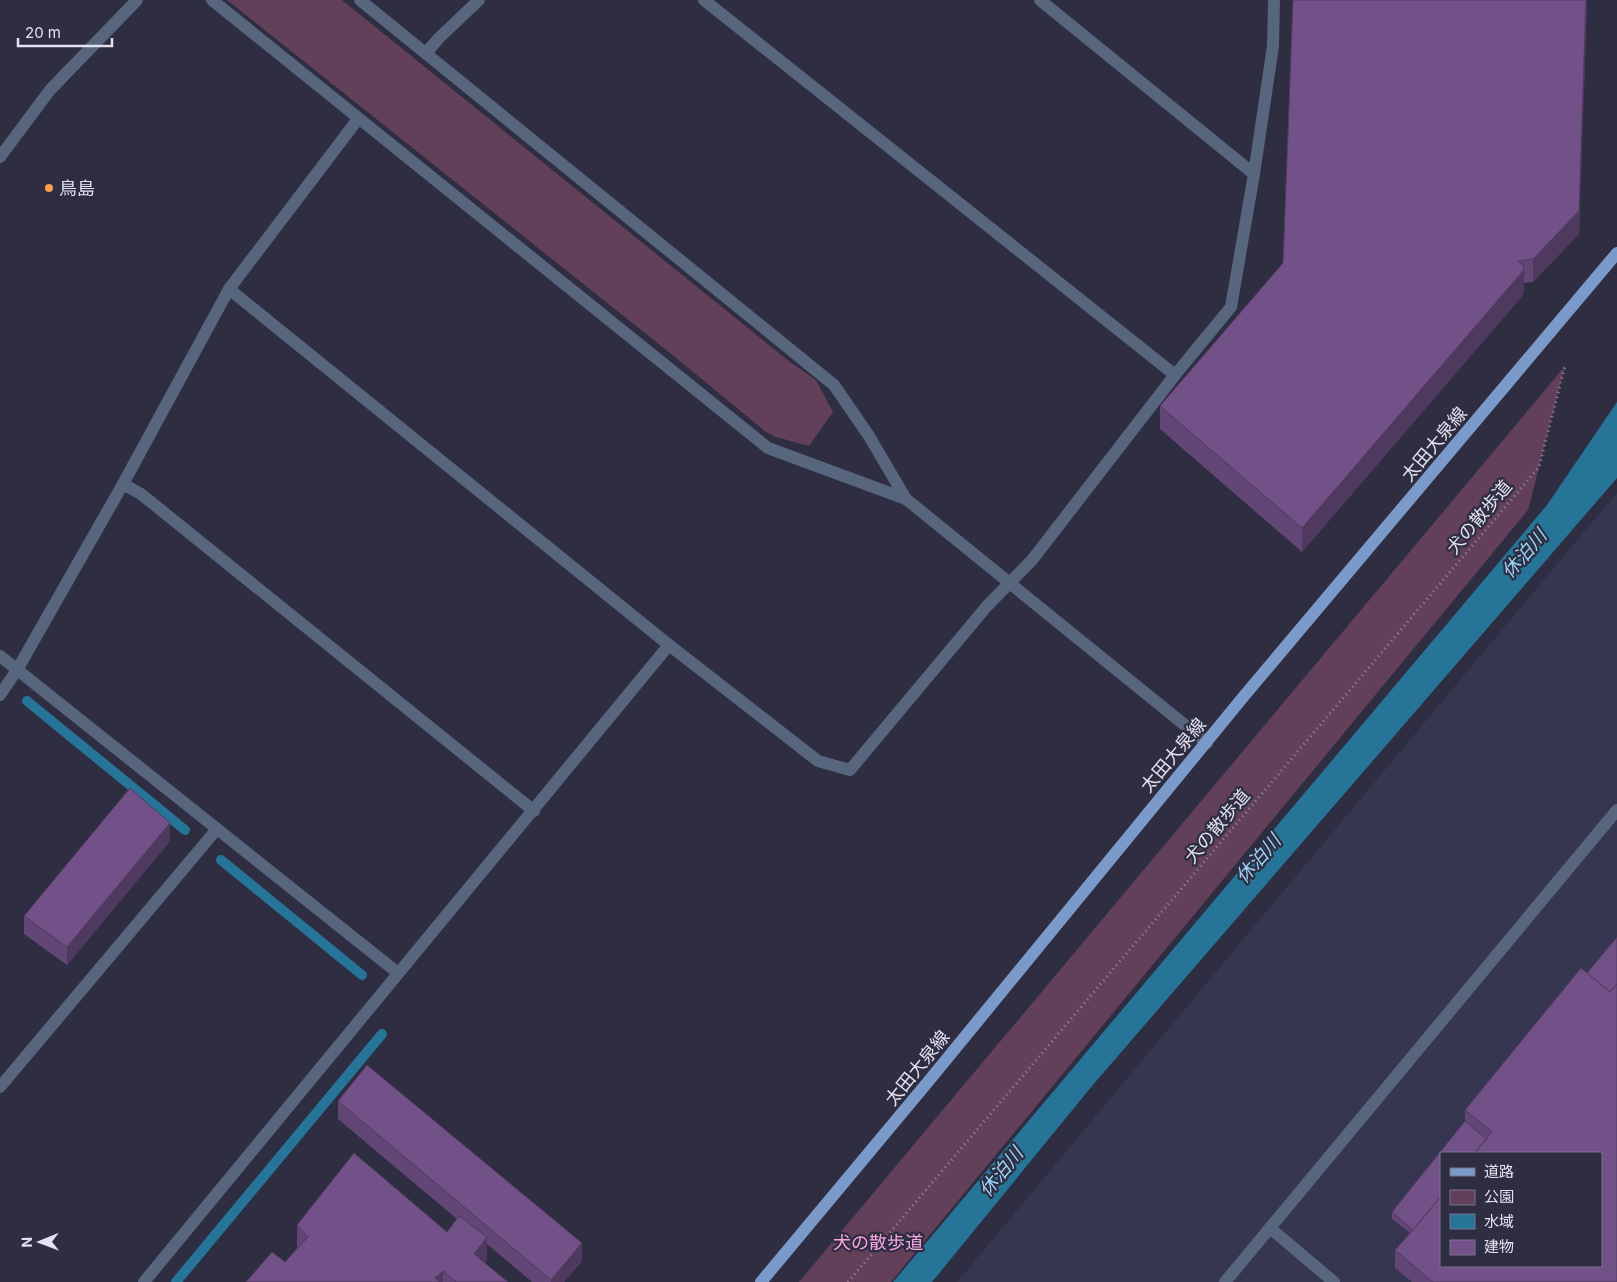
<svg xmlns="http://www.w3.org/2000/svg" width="1617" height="1282" font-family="Inter,'Noto Sans JP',sans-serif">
<rect width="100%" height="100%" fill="#2e2d42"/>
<!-- built -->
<path fill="#373651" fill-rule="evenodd" d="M1617,493V1282H957L1587,528ZM1441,1153H1601V1266H1441Z"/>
<!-- green -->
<g fill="#634059">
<polygon points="227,0 342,0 790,362 816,380 833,412 809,446 776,437 766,432 670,353"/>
<polygon points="1565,366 1528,510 891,1282 799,1282"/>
</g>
<!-- water -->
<polygon fill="#267497" points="1617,402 1617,478 1092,1086 932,1282 893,1282 1547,505"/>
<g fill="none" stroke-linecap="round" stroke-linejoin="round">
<!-- stream -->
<g stroke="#267497" stroke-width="10">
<polyline points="27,701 185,830"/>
<polyline points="221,860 362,975"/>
<polyline points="176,1282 382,1034"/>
</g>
<!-- path -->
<polyline stroke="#8c8c9d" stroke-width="3" stroke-dasharray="1 4" stroke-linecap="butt" points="848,1282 1539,467 1565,366"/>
<!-- minor -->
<g stroke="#57667d" stroke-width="12">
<polyline points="212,0 768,448 906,499 1207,743"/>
<polyline points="360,0 834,385 869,436 906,499"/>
<polyline points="704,0 1175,375"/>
<polyline points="1040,0 1254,174"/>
<polyline points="426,53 439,38 479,0"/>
<polyline points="0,157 50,90 137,0"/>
<polyline points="229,289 669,645 818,761 850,770 987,606 1032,560 1175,375 1231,307 1254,174 1273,46 1274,0"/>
<polyline points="123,484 141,494 534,811"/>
<polyline points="0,656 398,973"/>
<polyline points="0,695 17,670 123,484 229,289 358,119"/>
<polyline points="0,1087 217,829"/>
<polyline points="1270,1228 1334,1282"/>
<polyline points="144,1282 669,645"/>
<polyline points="1225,1282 1617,810"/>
</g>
<!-- major -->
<polyline stroke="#7b9ac9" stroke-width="12" points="761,1282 927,1083 1244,696 1617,253"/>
</g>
<!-- wall -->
<g fill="#624675">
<polygon points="1293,0 1587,0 1579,234 1533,282 1524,283 1523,295 1302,552 1160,429 1160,406 1283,263"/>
<polygon points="170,841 67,965 24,934 24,916"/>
<polygon points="1581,968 1617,1282 1412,1282 1395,1268 1395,1250 1410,1233 1392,1219 1392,1212 1465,1121 1465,1110"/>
<polygon points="338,1101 582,1261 564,1282 532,1282 487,1244 487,1260 484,1263 508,1282 246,1282 285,1262 297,1248 297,1225 447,1232 457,1219 338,1119"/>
</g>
<!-- shaded-wall -->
<g fill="#50395f">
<polygon points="1586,0 1587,0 1579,234 1533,282 1533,259"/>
<polygon points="1524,266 1524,290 1523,295 1302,552 1302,528"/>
<polygon points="170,823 170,841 67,965 67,947"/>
<polygon points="487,1237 487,1260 474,1277 474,1254"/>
<polygon points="582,1243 582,1261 564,1282 551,1282 551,1280"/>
<polygon points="443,1271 443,1282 435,1282 435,1278"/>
</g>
<!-- building -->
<g fill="#725188" stroke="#50395f">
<polygon points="1293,0 1586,0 1579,211 1533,259 1518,261 1524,266 1523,271 1302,528 1160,406 1283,263"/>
<polygon points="130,788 170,823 67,947 24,916"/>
<polygon points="1617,937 1617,984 1610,992 1587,973"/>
<polygon points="1581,968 1610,992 1617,984 1617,1282 1433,1282 1395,1250 1419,1223 1441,1196 1441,1266 1601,1266 1601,1153 1475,1153 1492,1132 1465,1110"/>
<polygon points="367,1065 582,1243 551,1280 338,1101"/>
<polygon points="1465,1121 1486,1139 1475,1153 1441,1153 1441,1196 1413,1230 1392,1212"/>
<polygon points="354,1153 447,1232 459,1216 487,1237 474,1254 508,1282 456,1282 443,1271 435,1278 440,1282 246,1282 272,1252 285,1262 308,1237 297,1225"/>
</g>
<!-- markers -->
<circle fill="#fc9d54" stroke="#2e2d42" stroke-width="2" cx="49" cy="188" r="5"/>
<g text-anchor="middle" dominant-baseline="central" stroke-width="4.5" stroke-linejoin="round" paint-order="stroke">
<!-- poi labels -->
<g font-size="18" fill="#e2e2f0" stroke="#2e2d42" text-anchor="start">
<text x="59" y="188">鳥島</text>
</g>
<!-- street labels -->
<g font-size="18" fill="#e2e2f0" stroke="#2e2d42">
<text transform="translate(1434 444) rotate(-50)">太田大泉線</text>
<text transform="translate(1479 517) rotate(-50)">犬の散歩道</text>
<text transform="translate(1173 755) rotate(-50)">太田大泉線</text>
<text transform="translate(1217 826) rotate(-50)">犬の散歩道</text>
<text transform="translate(917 1068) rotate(-51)">太田大泉線</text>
</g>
<!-- park labels -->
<g font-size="18" fill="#f8a6e1" stroke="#2e2d42">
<text x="878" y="1242">犬の散歩道</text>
</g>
<!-- water labels -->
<g font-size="19" font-style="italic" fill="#9bd4f4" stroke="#2e2d42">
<text transform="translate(1524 554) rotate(-49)">休泊川</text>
<text transform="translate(1258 859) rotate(-49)">休泊川</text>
<text transform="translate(1001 1172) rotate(-51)">休泊川</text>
</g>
</g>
<!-- legend -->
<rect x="1440" y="1152" width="162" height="115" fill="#2e2d42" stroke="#767588"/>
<rect x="1450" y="1168" width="25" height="8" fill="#7b9ac9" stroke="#767588"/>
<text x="1484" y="1177" font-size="15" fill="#e2e2f0">道路</text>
<rect x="1450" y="1190" width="25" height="15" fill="#634059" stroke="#767588"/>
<text x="1484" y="1202" font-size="15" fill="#e2e2f0">公園</text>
<rect x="1450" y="1214" width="25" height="15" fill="#267497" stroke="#767588"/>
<text x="1484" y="1227" font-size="15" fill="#e2e2f0">水域</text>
<rect x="1450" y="1240" width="25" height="15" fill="#725188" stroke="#767588"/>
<text x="1484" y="1252" font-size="15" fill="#e2e2f0">建物</text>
<!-- north arrow -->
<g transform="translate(40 1242) rotate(269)" stroke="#2e2d42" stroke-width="4" paint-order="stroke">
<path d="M0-4L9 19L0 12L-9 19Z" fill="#e2e2f0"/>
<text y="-8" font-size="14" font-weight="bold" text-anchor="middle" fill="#e2e2f0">N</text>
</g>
<!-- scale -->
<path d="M18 38v8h94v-8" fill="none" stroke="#e2e2f0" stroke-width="2.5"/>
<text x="25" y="38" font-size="15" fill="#e2e2f0" stroke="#2e2d42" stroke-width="4" paint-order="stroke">20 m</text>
</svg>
